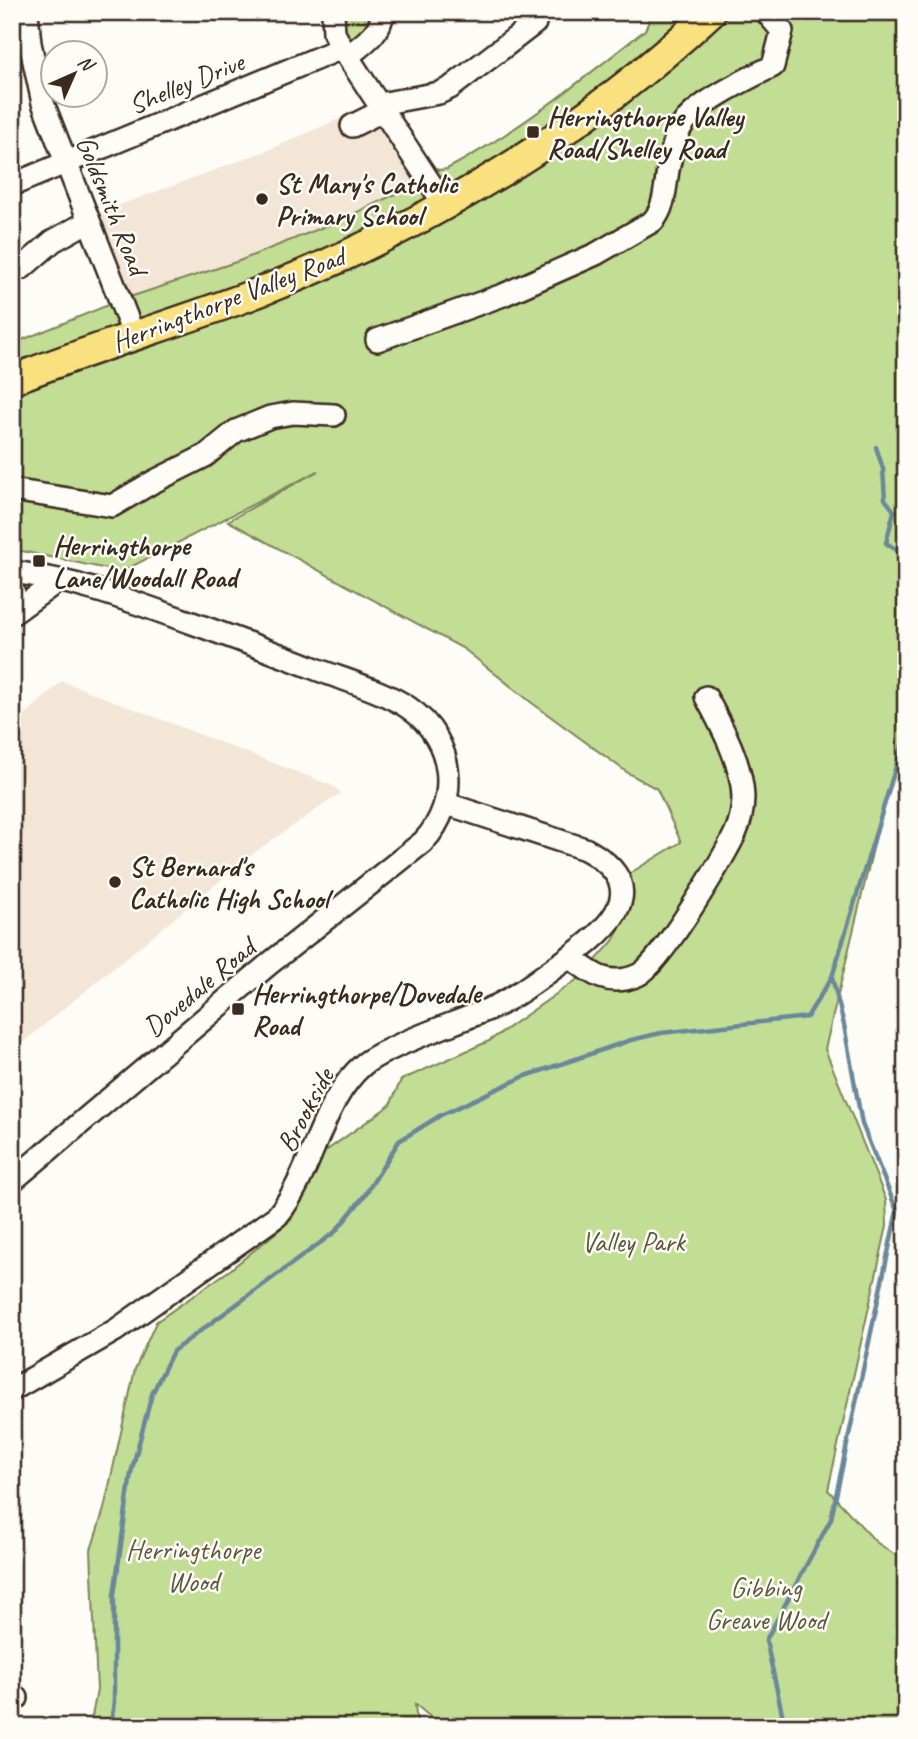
<svg xmlns="http://www.w3.org/2000/svg" width="918" height="1739" font-family="Caveat,sans-serif">
<rect width="100%" height="100%" fill="#fdfcf7"/>
<filter id="ink" filterUnits="userSpaceOnUse"><feTurbulence type="fractalNoise" baseFrequency=".0143" numOctaves="2"/><feDisplacementMap in="SourceGraphic" scale="14" xChannelSelector="R" yChannelSelector="G"/><feConvolveMatrix kernelMatrix="1 2 1 2 8 2 1 2 1" color-interpolation-filters="sRGB"/></filter>
<g filter="url(#ink)">
<!-- built -->
<g fill="#f3e6d7">
<polygon points="368,106 418,183 341,220 239,261 130,297 96,214 271,149"/>
<polygon points="62,681 333,786 341,793 259,849 12,1051 12,727"/>
</g>
<!-- green -->
<g fill="#c2de95" stroke="#7e845a" stroke-width="2">
<polygon points="340,12 377,12 376,21 352,40 346,37"/>
<path d="M648,12H672L677,22L676,29L615,83L446,191L429,166L439,170L447,169C519,131 582,80 645,30L649,21Z"/>
<polygon points="724,12 906,12 906,733 876,836 825,1049 886,1200 887,1226 828,1490 876,1542 906,1562 906,1727 442,1727 415,1704 417,1727 90,1727 97,1690 91,1550 104,1509 135,1369 156,1322 230,1270 291,1220 323,1153 390,1105 401,1080 489,1041 582,976 613,941 631,908 627,875 681,842 657,789 628,773 532,703 464,649 228,521 318,471 121,572 12,549 12,392 301,288"/>
<polygon points="418,183 425,193 425,200 377,232 160,319 135,320 130,297 239,261 341,220"/>
<path d="M113,303C117,313 121,321 114,330L12,367V344Z"/>
</g>
<g fill="none" stroke-linecap="round" stroke-linejoin="round">
<!-- stream -->
<g stroke="#6b8899" stroke-width="4.5">
<polyline points="876,447 883,469 885,499 894,511 886,543 900,552 906,562"/>
<polyline points="906,581 906,590"/>
<polyline points="111,1727 114,1701 114,1595 131,1473 152,1394 173,1351 335,1232 365,1195 399,1141 441,1115 523,1077 631,1040 661,1033 807,1017 832,977 906,733"/>
<polyline points="785,1727 766,1640 831,1519 897,1211 862,1124 844,1025 832,977"/>
</g>
<!-- minor casing -->
<g stroke="#3b2a1e" stroke-width="26">
<g id="minor">
<polyline points="27,12 30,43 43,103 134,336"/>
<polyline points="333,12 334,33 342,48 444,204"/>
<path d="M348,56C363,44 381,33 383,12"/>
<polyline points="380,104 439,93 450,88 535,23"/>
<polyline points="352,126 384,110"/>
<polyline points="12,185 342,48"/>
<polyline points="22,268 53,241 89,221"/>
<path d="M377,340L503,295L596,254L653,221C665,207 665,188 668,170C671,156 674,137 683,124C698,102 749,78 773,66L782,31L766,12"/>
<polyline points="12,490 112,506 153,482 205,456 236,431 270,417 293,413 334,415"/>
<path d="M12,572C71,579 126,599 181,619C226,635 271,651 316,669C344,680 384,691 409,708C455,740 461,802 423,842L269,964L12,1181"/>
<polyline points="12,587 19,608"/>
<polyline points="12,614 58,581"/>
<path d="M570,957C592,974 609,988 638,975C660,965 722,860 735,834C740,823 743,810 743,797C742,763 722,727 706,697"/>
<path d="M12,1390L116,1330L277,1216C314,1172 320,1101 364,1064C374,1056 386,1051 397,1046C429,1031 464,1020 496,1006C517,996 536,981 554,968C599,937 663,891 585,849L447,804"/>
<polyline points="12,1701 17,1698"/>
</g>
</g>
<!-- major casing -->
<g stroke="#3b2a1e" stroke-width="33">
<path id="major" d="M12,380C96,346 183,322 267,289C429,225 584,132 711,12"/>
</g>
<!-- minor -->
<use href="#minor" stroke="#fdfcf7" stroke-width="21"/>
<!-- major -->
<use href="#major" stroke="#fae180" stroke-width="28"/>
</g>
</g>
<!-- markers -->
<g fill="#3b2a1e" stroke="#fdfcf7" stroke-width="2.5">
<rect x="526" y="125" width="14" height="14" rx="3.5"/>
<circle cx="262" cy="199" r="7"/>
<rect x="32" y="554" width="14" height="14" rx="3.5"/>
<circle cx="115" cy="882" r="7"/>
<rect x="231" y="1002" width="14" height="14" rx="3.5"/>
</g>
<g text-anchor="middle" dominant-baseline="central" stroke-width="5" stroke-linejoin="round" paint-order="stroke">
<!-- street labels -->
<g font-size="28" fill="#3b2a1e" stroke="#fdfcf7">
<text transform="translate(186 83) rotate(-22)">Shelley Drive</text>
<text transform="translate(112 205) rotate(68)">Goldsmith Road</text>
<text transform="translate(228 299) rotate(-21)">Herringthorpe Valley Road</text>
<text transform="translate(199 987) rotate(-40)">Dovedale Road</text>
<text transform="translate(305 1110) rotate(-62)">Brookside</text>
</g>
<!-- poi labels -->
<g font-size="28" font-weight="bold" fill="#3b2a1e" stroke="#fdfcf7" text-anchor="start">
<text x="547" y="116">Herringthorpe Valley<tspan x="547" dy="32">Road/Shelley Road</tspan></text>
<text x="276" y="183">St Mary's Catholic<tspan x="276" dy="32">Primary School</tspan></text>
<text x="53" y="545">Herringthorpe<tspan x="53" dy="32">Lane/Woodall Road</tspan></text>
<text x="129" y="866">St Bernard's<tspan x="129" dy="32">Catholic High School</tspan></text>
<text x="252" y="993">Herringthorpe/Dovedale<tspan x="252" dy="32">Road</tspan></text>
</g>
<!-- park labels -->
<g font-size="28" fill="#5d573c" stroke="#fdfcf7">
<text x="633" y="1241">Valley Park</text>
<text x="193" y="1549">Herringthorpe<tspan x="193" dy="32">Wood</tspan></text>
<text x="766" y="1587">Gibbing<tspan x="766" dy="32">Greave Wood</tspan></text>
</g>
</g>
<!-- margin -->
<rect width="918" height="1739" fill="none" stroke="#fdfcf7" stroke-width="42"/>
<rect x="21" y="21" width="876" height="1697" fill="none" stroke="#3b2a1e" stroke-width="2.5" filter="url(#ink)"/>
<!-- north arrow -->
<g transform="translate(74 74) rotate(45)"><circle r="33" fill="#fdfcf7" stroke="#afa8a0" stroke-width="2"/>
<path d="M0-5L12 26L0 18L-12 26Z" fill="#3b2a1e"/>
<text y="-10" font-size="19" font-weight="bold" text-anchor="middle" fill="#3b2a1e">N</text>
</g>
</svg>
